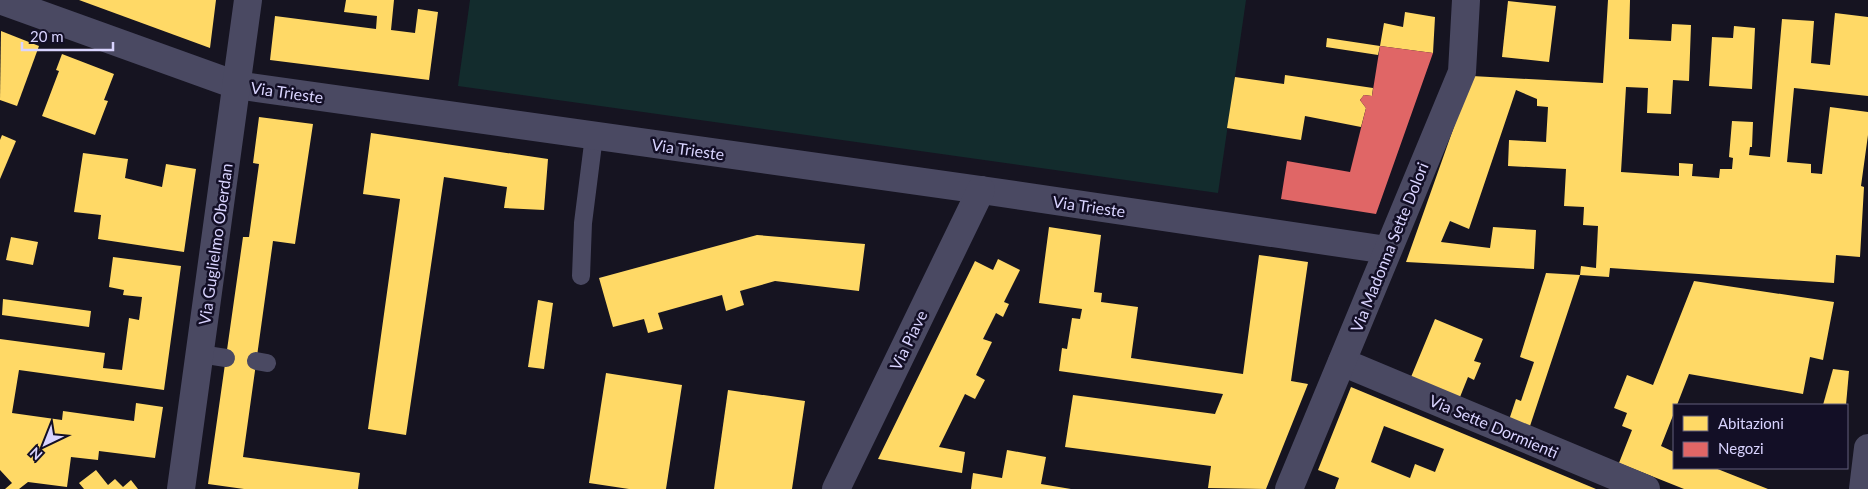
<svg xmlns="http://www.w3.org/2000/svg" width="1868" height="489" font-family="Lato,sans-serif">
<rect width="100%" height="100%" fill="#161421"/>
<!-- green -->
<polygon fill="#132c2d" points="470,0 1246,0 1218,193 458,86"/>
<!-- homes -->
<g fill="#ffd966" fill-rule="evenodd">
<polygon points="79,0 216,0 210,48"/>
<polygon points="346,0 394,0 391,30 415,33 418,9 438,12 429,80 270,60 275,16 376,29 377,16 344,12"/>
<polygon points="1608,0 1630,0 1629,39 1671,41 1672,24 1691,25 1689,81 1673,80 1671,114 1647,113 1648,88 1626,87 1621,172 1679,176 1679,163 1693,164 1692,176 1719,178 1720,169 1732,169 1733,158 1729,157 1732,121 1753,122 1752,147 1750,147 1749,155 1770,157 1782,19 1814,21 1811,63 1830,65 1835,13 1868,17 1868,96 1794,88 1787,162 1811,164 1811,173 1822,174 1830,107 1868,112 1868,135 1861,186 1864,187 1860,257 1836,255 1834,283 1610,268 1609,277 1580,275 1581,266 1596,268 1598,226 1583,225 1584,207 1564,206 1566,169 1508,166 1509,140 1546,142 1548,107 1537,106 1537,99 1516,90 1469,229 1450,221 1441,242 1490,248 1493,227 1536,230 1534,269 1406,262 1472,76 1603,83"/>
<polygon points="1508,1 1556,6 1549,62 1502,57"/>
<polygon points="1405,12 1435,17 1433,53 1380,46 1384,23 1403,27"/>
<polygon points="1734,26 1755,28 1752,89 1709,86 1712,37 1733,38"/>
<polygon points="1,31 39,46 17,106 0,100"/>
<polygon points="1327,38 1380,46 1378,55 1326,47"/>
<polygon points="62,54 114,74 104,100 108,101 95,135 42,116 59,71 56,70"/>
<polygon points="1285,75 1373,88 1372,96 1364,95 1360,100 1366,108 1361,127 1305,116 1301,140 1227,128 1235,77 1284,84"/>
<polygon points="259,117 313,124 295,244 273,241 243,457 360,473 358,489 244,489 208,484 243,237 249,237 259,164 253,163"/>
<polygon points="371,133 548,159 544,210 504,208 507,187 444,177 406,435 368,429 400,199 363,194"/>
<polygon points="2,135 16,141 0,179 0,140"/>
<polygon points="83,153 128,159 125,178 162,187 166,164 196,169 184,252 98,239 101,215 74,212"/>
<polygon points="1049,227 1101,235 1094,292 1102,293 1101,302 1138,307 1131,358 1243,374 1259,255 1308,262 1291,381 1308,384 1266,489 1208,488 1211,466 1065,447 1073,395 1215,414 1223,394 1059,371 1062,348 1067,349 1072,318 1080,319 1082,309 1039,303"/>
<polygon points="757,235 865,244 859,291 775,281 740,291 744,305 726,311 722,295 658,313 663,329 648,333 644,319 613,327 599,278"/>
<polygon points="11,237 38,242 33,265 6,260"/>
<polygon points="113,257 181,266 164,390 19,370 12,413 62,420 63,411 134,421 136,403 163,407 155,458 99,451 98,460 71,457 67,487 28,482 19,489 5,489 12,483 0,470 0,339 105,353 103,368 122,370 129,318 139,320 142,297 123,295 124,290 109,287"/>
<polygon points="998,259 1020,270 1004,302 1009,304 1003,317 996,313 983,339 992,342 976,375 985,380 975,399 965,394 939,447 965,452 962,473 878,459 975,261 993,270"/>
<polygon points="1546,273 1580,275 1530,426 1509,420 1516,399 1521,401 1534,362 1520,357"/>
<polygon points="1694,281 1834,302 1823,360 1810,357 1803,394 1689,374 1677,405 1674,405 1674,413 1661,446 1674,452 1674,468 1715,468 1768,489 1684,489 1619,463 1632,430 1622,426 1627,413 1614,408 1627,375 1653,385"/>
<polygon points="3,299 91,311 89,327 2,315"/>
<polygon points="538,300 553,303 544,369 528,367"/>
<polygon points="1435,319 1483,339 1474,361 1481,363 1474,380 1468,377 1460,397 1411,377"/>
<polygon points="1833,369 1849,371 1846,405 1823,405"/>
<polygon points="606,373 682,385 666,489 629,489 589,483"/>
<path d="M1351,387L1596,489H1335L1339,478L1318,470ZM1384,426L1444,449L1435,472L1415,464L1410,478L1371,462Z"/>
<polygon points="728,390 805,401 792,489 714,489"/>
<polygon points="1007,450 1046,457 1041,484 1071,489 971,489 973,473 1002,478"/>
<polygon points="96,470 108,485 115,479 123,487 131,480 138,489 84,489 79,483"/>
</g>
<!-- shops -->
<polygon fill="#e06666" points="1380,46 1433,53 1376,214 1281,199 1287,161 1350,172 1366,108 1360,100 1364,95 1372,96"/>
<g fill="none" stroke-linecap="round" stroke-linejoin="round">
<!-- lane -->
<g stroke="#4a4962" stroke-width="18">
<polyline points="581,276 583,223 594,136"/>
<polyline points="200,354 226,358"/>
<polyline points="256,361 267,363"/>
</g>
<!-- street -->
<g stroke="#4a4962" stroke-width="28">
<polyline points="0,0 236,85 981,190 1387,250"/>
<polyline points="1342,362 1646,489"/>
<polyline points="181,489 248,0"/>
<polyline points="836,489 981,190"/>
<polyline points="1289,489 1462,72 1466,0"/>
<polyline points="1863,489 1868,448"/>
</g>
</g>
<g text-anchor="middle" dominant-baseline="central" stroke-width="5" stroke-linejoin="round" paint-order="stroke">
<!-- street labels -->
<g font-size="16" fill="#d9d4ff" stroke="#130f26">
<text transform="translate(287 92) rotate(8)">Via Trieste</text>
<text transform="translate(688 149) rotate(8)">Via Trieste</text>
<text transform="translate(1089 206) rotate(8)">Via Trieste</text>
<text transform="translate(215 244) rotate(-82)">Via Guglielmo Oberdan</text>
<text transform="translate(1389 247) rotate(-68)">Via Madonna Sette Dolori</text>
<text transform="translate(908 340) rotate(-64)">Via Piave</text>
<text transform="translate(1494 426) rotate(23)">Via Sette Dormienti</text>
</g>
</g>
<!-- legend -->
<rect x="1673" y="404" width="175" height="65" fill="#130f26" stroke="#625e7d"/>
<rect x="1683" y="416" width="25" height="15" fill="#ffd966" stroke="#625e7d"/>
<text x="1718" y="429" font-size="15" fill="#d9d4ff">Abitazioni</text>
<rect x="1683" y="442" width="25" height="15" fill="#e06666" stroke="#625e7d"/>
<text x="1718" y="454" font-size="15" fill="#d9d4ff">Negozi</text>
<!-- north arrow -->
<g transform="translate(45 444) rotate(223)" stroke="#130f26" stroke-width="4" paint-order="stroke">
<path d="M0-4L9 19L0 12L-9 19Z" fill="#d9d4ff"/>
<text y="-8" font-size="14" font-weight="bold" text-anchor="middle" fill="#d9d4ff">N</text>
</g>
<!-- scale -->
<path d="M22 42v8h91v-8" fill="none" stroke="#d9d4ff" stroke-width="2.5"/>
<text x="30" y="42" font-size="15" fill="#d9d4ff" stroke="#130f26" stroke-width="4" paint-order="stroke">20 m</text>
</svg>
